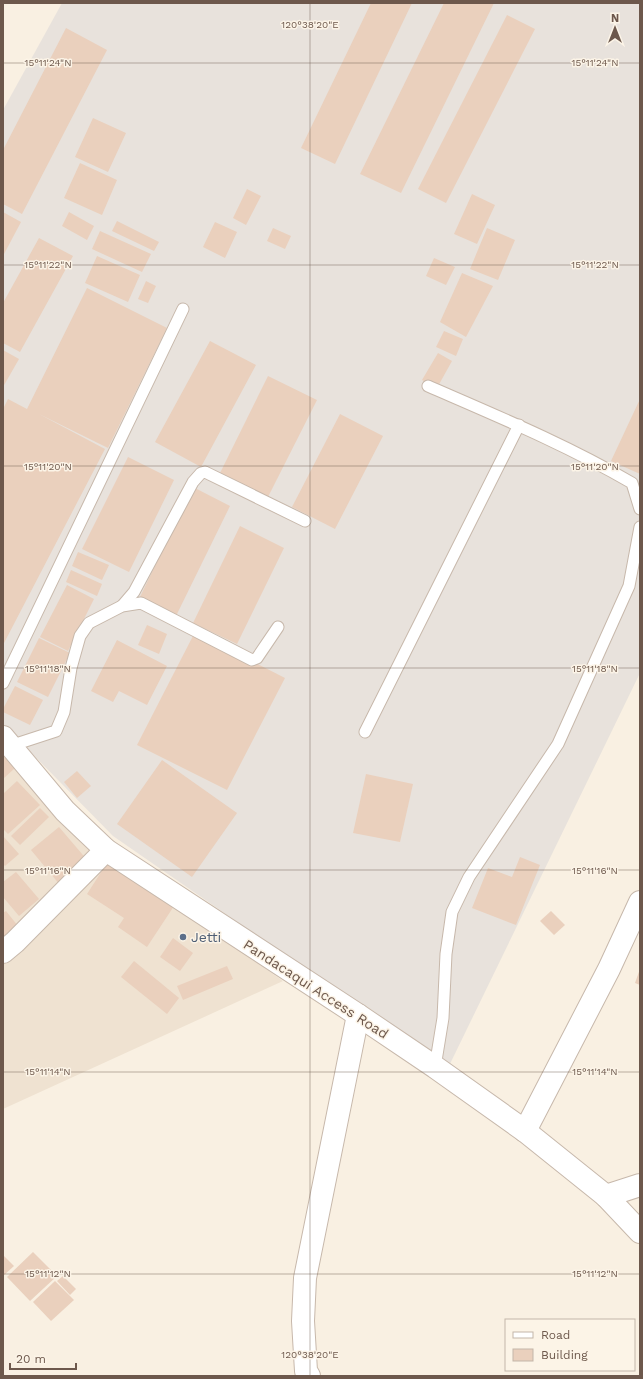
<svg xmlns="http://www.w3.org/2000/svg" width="643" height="1379" font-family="'Work Sans',sans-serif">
<rect width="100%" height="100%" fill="#f9f0e2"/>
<!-- residential -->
<polygon fill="#efe2d1" points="3,746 95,848 283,981 3,1109"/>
<!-- industrial -->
<polygon fill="#e8e2dc" points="62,3 640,3 640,673 448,1068 113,836 3,724 3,110"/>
<!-- building -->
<g fill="#ead0bd">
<polygon points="371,3 412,3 335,164 301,148"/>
<polygon points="444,3 494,3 401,193 360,174"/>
<polygon points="507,15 535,29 446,203 418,189"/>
<polygon points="66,28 107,50 22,214 3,204 3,150"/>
<polygon points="93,118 126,133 108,172 75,157"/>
<polygon points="80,163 117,180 102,215 64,198"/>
<polygon points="247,189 261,196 246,225 233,218"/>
<polygon points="472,194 495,205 477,244 454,234"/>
<polygon points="3,212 21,222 3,256"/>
<polygon points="69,212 94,226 87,240 62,226"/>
<polygon points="117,221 159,242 154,251 112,231"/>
<polygon points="215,222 237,232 225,258 203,247"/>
<polygon points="273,228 291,236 285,249 267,241"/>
<polygon points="487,228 515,240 498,280 470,269"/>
<polygon points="100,231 151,254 142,272 92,249"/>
<polygon points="39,238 73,256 20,352 3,343 3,303"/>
<polygon points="97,256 140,275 128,302 85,283"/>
<polygon points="434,258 455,267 446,285 426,276"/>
<polygon points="462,273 493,286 466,337 440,322"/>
<polygon points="146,281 156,286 148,303 138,299"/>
<polygon points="87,288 167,328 108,448 39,414 105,449 3,645 3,409 8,399 27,409"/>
<polygon points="444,331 463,339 456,356 436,347"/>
<polygon points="210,341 256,365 201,467 155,442"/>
<polygon points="3,350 19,359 3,387"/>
<polygon points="438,353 452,361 437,388 422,380"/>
<polygon points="268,376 317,400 268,497 220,473"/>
<polygon points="640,399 640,474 611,461"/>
<polygon points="340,414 383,436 335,529 292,507"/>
<polygon points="128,457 174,480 129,572 82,549"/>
<polygon points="193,487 230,506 176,616 139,599"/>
<polygon points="240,526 284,548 237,644 193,623"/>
<polygon points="78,552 109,565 102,580 72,566"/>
<polygon points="71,570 102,584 97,596 66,582"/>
<polygon points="67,585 94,599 68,651 40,637"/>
<polygon points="147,625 167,634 159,654 138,645"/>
<polygon points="195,632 285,678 227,790 137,745"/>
<polygon points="39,638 70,653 48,697 17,682"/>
<polygon points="117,640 167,666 147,705 119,691 113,702 91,691"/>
<polygon points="15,686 43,700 30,725 3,712 3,709"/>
<polygon points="3,756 15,768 3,779"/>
<polygon points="162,760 237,813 192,877 117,824"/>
<polygon points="77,771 91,786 77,798 64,782"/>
<polygon points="366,774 413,784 400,842 353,833"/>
<polygon points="17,781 40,805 8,834 3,829 3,794"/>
<polygon points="40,808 49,817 20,845 11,836"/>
<polygon points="59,827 88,861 60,885 31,850"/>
<polygon points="3,836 19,854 5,866 3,864"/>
<polygon points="520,857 540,865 516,925 472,908 488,868 512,877"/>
<polygon points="107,863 174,906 147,947 118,927 124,918 87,894"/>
<polygon points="16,872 39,899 19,916 3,897 3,882"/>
<polygon points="6,911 18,926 3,938 3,913"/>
<polygon points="551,911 565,925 554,935 540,921"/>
<polygon points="173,938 193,953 180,971 160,957"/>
<polygon points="134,961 179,998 167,1014 121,977"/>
<polygon points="227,966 233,979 183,1000 177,986"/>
<polygon points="640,969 640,985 635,983"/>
<polygon points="33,1252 57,1276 30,1301 7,1277"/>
<polygon points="3,1255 14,1266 3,1276"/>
<polygon points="63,1276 76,1289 70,1295 57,1281"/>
<polygon points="55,1281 74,1300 51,1321 33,1302"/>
</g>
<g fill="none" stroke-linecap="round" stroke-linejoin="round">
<!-- service casing -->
<g stroke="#c7b8ab" stroke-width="13">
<g id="service">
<path d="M428,386C497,416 567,445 632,483L640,509"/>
<polyline points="122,606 134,592 193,482 201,473 205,472 305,521"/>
<polyline points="3,683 183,309"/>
<polyline points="365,732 519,425"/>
<polyline points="10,746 56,731 64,712 71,668 80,636 89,623 122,606 141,603 252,660 257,658 278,627"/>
<polyline points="435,1067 443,1018 446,954 452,912 469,877 558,744 629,586 640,527"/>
</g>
</g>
<!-- minor casing -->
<g stroke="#c7b8ab" stroke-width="24">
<g id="minor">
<polyline points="3,952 15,942 106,850"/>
<polyline points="525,1131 609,969 640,902"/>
<polyline points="606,1196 640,1185"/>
<polyline points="309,1376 306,1371 303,1321 305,1278 358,1015"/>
</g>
</g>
<!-- tertiary casing -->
<g stroke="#c7b8ab" stroke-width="24">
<polyline id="tertiary" points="3,737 65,811 106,850 358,1015 435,1067 525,1131 606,1196 640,1232"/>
</g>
<!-- service -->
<use href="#service" stroke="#fff" stroke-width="11"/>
<!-- minor -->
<use href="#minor" stroke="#fff" stroke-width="22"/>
<!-- tertiary -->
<use href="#tertiary" stroke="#fff" stroke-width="22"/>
</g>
<!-- ticks -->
<path fill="none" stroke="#6d584c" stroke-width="1" stroke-opacity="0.45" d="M310,3V1376M3,63H640M3,265H640M3,466H640M3,668H640M3,870H640M3,1072H640M3,1274H640"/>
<!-- markers -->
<circle fill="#5c6f8a" stroke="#fcf4e7" stroke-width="1.5" cx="183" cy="937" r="4"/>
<g text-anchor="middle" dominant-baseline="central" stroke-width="3" stroke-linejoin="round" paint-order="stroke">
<!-- service labels -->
<g font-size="14" fill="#4e5e75" stroke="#fcf4e7" text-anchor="start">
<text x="191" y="937">Jetti</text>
</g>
<!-- street labels -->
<g font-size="14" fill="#6d584c" stroke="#fcf4e7">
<text transform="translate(316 989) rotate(33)">Pandacaqui Access Road</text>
</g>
</g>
<g font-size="10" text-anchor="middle" fill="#6d584c" stroke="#fcf4e7" stroke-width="3" stroke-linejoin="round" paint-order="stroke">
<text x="310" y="28">120°38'20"E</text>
<text x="48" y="66">15°11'24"N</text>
<text x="595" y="66">15°11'24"N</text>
<text x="48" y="268">15°11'22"N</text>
<text x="595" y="268">15°11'22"N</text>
<text x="48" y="470">15°11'20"N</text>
<text x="595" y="470">15°11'20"N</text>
<text x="48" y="672">15°11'18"N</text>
<text x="595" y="672">15°11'18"N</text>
<text x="48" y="874">15°11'16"N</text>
<text x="595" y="874">15°11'16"N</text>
<text x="48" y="1075">15°11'14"N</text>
<text x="595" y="1075">15°11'14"N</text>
<text x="48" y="1277">15°11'12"N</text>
<text x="595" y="1277">15°11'12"N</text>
<text x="310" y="1358">120°38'20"E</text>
</g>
<!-- border -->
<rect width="643" height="1379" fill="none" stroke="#6d584c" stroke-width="8"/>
<!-- legend -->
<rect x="505" y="1319" width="130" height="52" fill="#fcf4e7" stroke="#c3b6a9"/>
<rect x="513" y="1332" width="20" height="6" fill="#ffffff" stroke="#c3b6a9"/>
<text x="541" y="1339" font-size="12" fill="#6d584c">Road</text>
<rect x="513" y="1349" width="20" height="12" fill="#ead0bd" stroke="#c3b6a9"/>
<text x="541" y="1359" font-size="12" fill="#6d584c">Building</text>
<!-- north arrow -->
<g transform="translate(615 28)" stroke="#fcf4e7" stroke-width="3" paint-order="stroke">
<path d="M0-3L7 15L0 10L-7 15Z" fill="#6d584c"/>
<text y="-6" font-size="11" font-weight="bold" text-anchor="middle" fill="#6d584c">N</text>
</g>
<!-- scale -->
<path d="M10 1363v6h66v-6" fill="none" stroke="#6d584c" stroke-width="2"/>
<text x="16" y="1363" font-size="12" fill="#6d584c" stroke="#fcf4e7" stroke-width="3" paint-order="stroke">20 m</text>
</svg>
